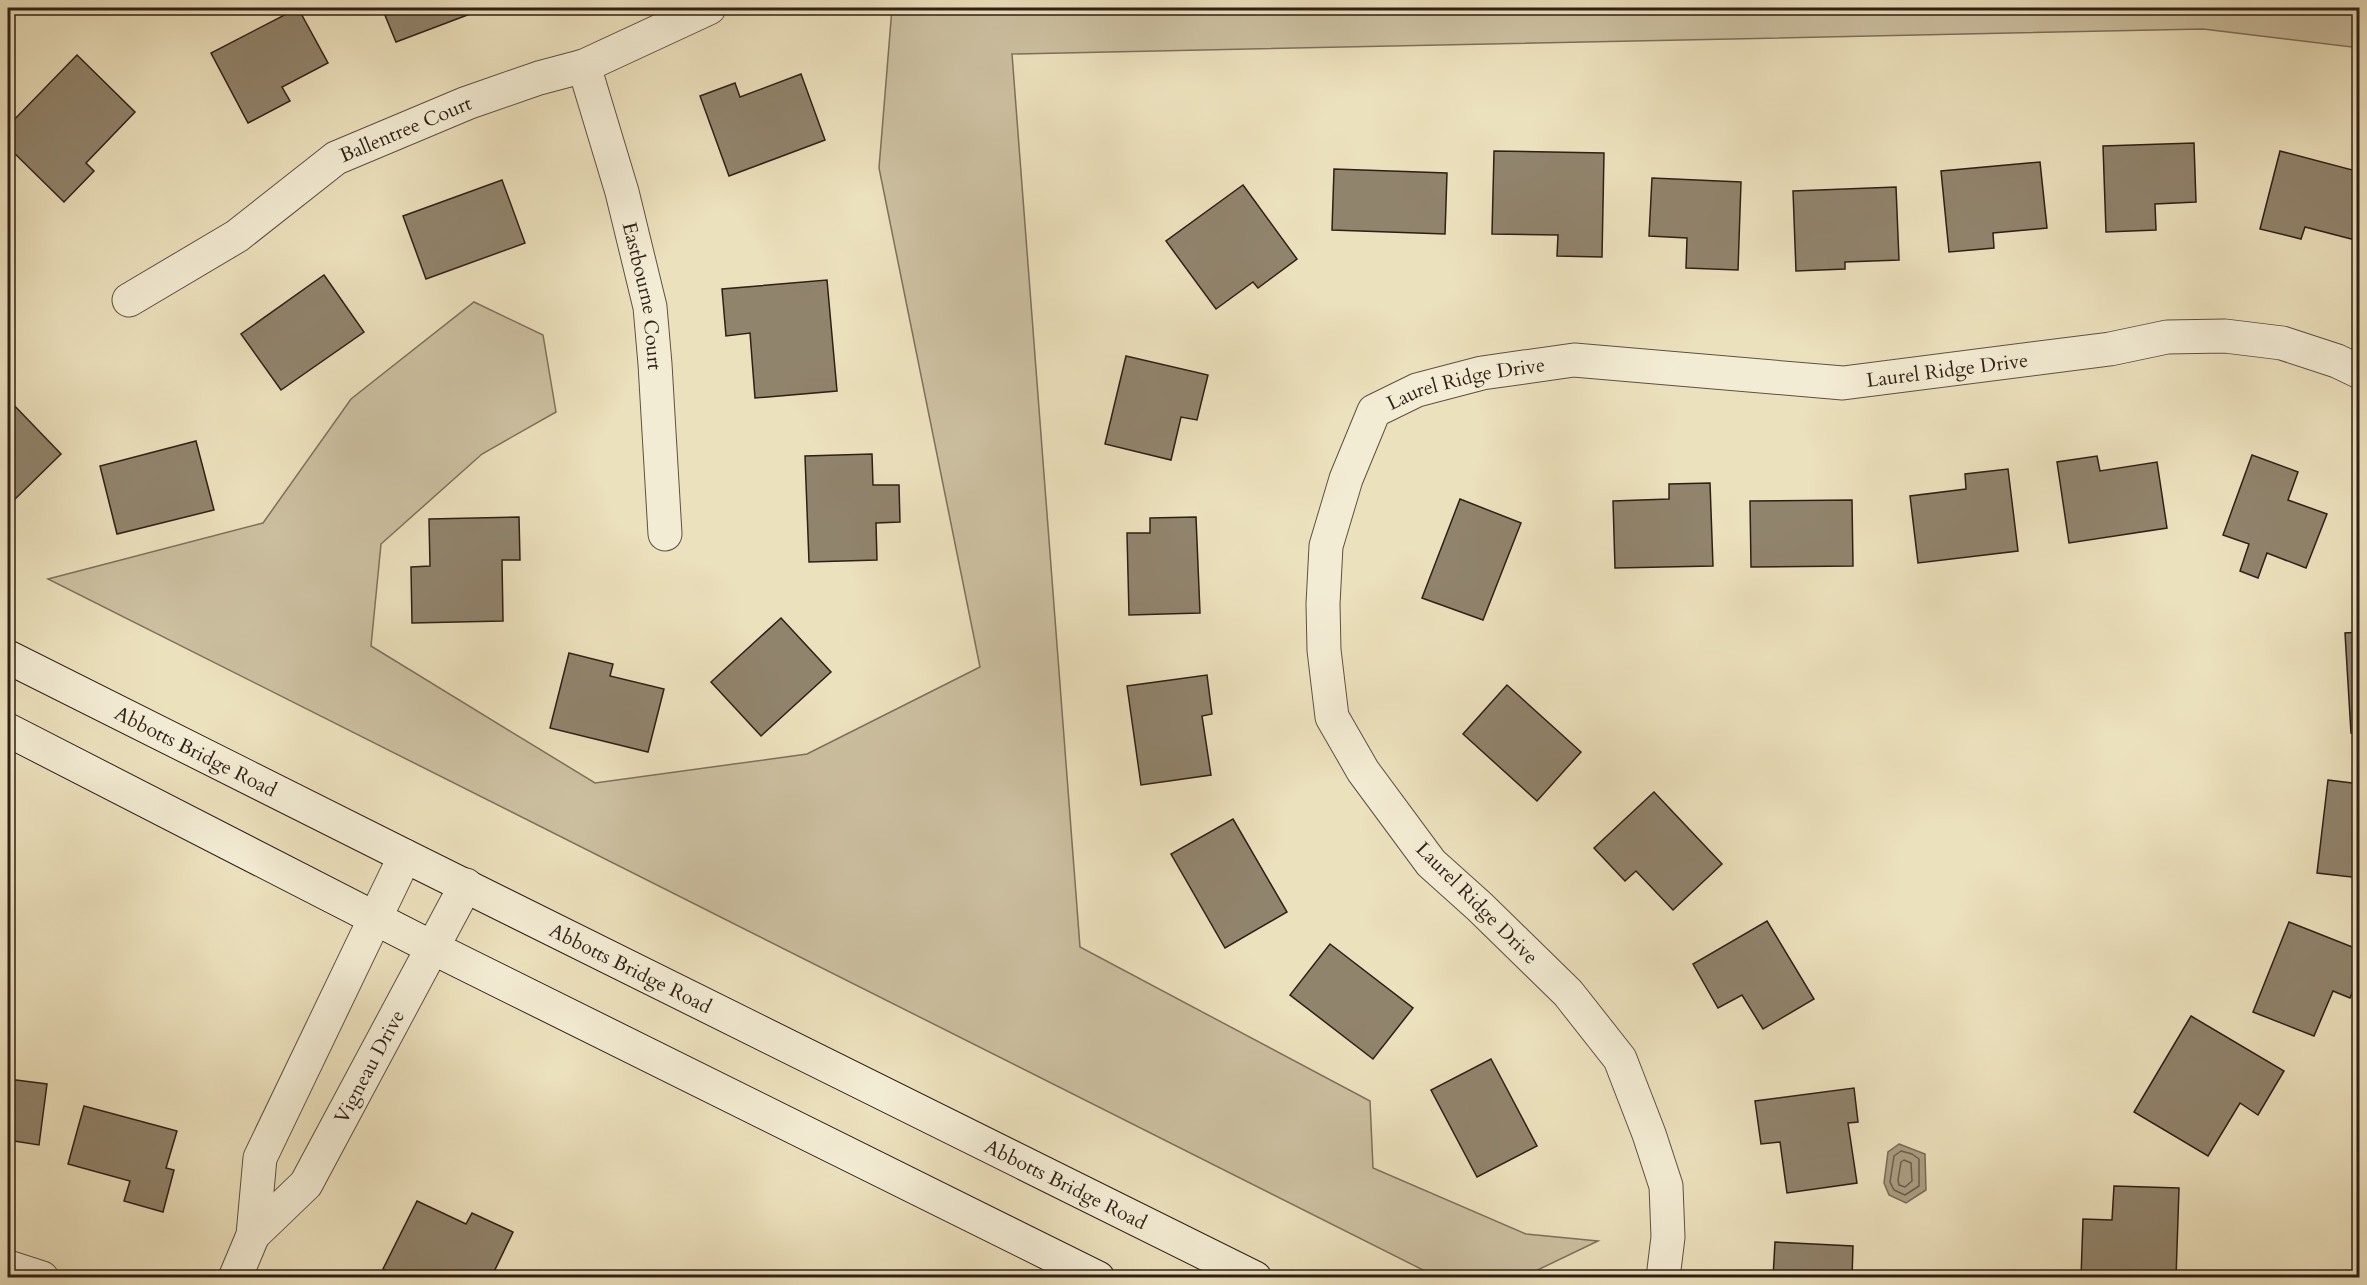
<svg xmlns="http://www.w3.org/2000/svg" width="2367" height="1285" font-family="Cardo,serif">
<rect width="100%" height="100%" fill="#ece1bd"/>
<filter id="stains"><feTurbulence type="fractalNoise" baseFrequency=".00333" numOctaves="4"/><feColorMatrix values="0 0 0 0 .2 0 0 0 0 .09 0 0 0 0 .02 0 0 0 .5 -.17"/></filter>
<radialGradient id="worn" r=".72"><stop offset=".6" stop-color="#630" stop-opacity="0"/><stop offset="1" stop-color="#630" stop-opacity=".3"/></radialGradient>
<!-- green -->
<polygon fill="#ccc0a1" stroke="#7e705c" stroke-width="1.5" points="892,8 2359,8 2360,48 2203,29 1012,54 1080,947 1370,1101 1373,1168 1526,1234 1598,1241 1523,1277 1439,1278 48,579 263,523 351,399 474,302 543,335 556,412 482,454 381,544 371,646 595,783 807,754 980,667 879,168"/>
<!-- water -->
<polygon fill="#ac9f84" stroke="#7a6c58" stroke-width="1.5" points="1899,1144 1925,1154 1926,1190 1906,1203 1889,1195 1884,1183 1888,1152"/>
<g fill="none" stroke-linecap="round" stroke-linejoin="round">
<!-- shore -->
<g stroke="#6e5f4d" stroke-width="1.5">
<polygon points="1901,1151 1912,1154 1919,1159 1919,1186 1905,1195 1894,1190 1890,1182 1894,1156"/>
<polygon points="1904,1160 1911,1163 1912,1181 1905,1187 1899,1185 1898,1180 1901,1162"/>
</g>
</g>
<!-- building -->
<g fill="#91846d" stroke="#2f1f16" stroke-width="1.5">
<polygon points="298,8 328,63 282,87 290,101 248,123 211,53"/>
<polygon points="382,8 486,8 396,42"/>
<polygon points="77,55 135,112 86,163 94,171 64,202 8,147 8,126"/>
<polygon points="801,74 825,140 729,176 700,96 735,83 740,97"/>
<polygon points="2194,143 2196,202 2155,204 2156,230 2106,232 2103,146"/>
<polygon points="1494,151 1604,153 1602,257 1557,256 1558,235 1492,234"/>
<polygon points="2280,151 2360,172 2359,241 2305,227 2301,239 2260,229"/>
<polygon points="2040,162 2047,228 1993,233 1994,248 1949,252 1941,171"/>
<polygon points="1334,169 1447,173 1445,234 1332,230"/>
<polygon points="1652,178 1741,182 1738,270 1686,268 1687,238 1649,236"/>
<polygon points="502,180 525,243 426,279 403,216"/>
<polygon points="1243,185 1297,259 1258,288 1253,282 1216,309 1166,241"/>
<polygon points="1896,187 1899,260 1845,262 1845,269 1796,271 1793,191"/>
<polygon points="324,275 364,332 281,390 241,334"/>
<polygon points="827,280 837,391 755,398 750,333 726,336 722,289"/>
<polygon points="1126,356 1208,375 1197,420 1181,417 1171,460 1105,444"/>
<polygon points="8,399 61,454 10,504 8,502"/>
<polygon points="196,441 214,510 117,534 100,466"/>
<polygon points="872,454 873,485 899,485 900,522 876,523 877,560 809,562 805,456"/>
<polygon points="2252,455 2298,472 2288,500 2327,514 2306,568 2267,553 2258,578 2240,571 2249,544 2223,535"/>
<polygon points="2097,456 2100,471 2157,462 2167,528 2069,543 2057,462"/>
<polygon points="2008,469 2018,551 1918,563 1910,496 1966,489 1965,474"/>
<polygon points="1710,483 1713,566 1615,568 1613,501 1669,499 1669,484"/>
<polygon points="1460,499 1521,523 1483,620 1422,598"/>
<polygon points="1852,500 1853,566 1751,567 1750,501"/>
<polygon points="519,517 520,560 502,560 503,621 412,623 411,567 430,566 429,519"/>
<polygon points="1196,517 1200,613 1129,615 1127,533 1150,533 1150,518"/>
<polygon points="781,618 831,672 761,736 711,682"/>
<polygon points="2360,632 2360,733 2351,733 2345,633"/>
<polygon points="569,653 613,664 610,676 664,689 648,752 550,728"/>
<polygon points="1207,675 1212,714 1202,716 1211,775 1141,785 1127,686"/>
<polygon points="1507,685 1581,752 1537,801 1463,734"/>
<polygon points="2328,780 2360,784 2360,878 2317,873"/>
<polygon points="1654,792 1722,864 1673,910 1636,871 1625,881 1594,848"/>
<polygon points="1233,819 1287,912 1225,948 1171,854"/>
<polygon points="1767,921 1814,999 1763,1029 1742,995 1718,1008 1693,964"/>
<polygon points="2289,922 2360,950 2360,975 2350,998 2333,991 2314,1036 2253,1012"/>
<polygon points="1330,944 1413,1008 1373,1059 1290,995"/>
<polygon points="2191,1016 2284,1071 2258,1115 2240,1103 2208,1156 2134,1112"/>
<polygon points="1491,1059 1537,1146 1477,1177 1431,1090"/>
<polygon points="8,1079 47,1084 39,1145 8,1140"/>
<polygon points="1854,1088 1858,1122 1848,1123 1857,1183 1787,1193 1780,1142 1761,1144 1755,1101"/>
<polygon points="84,1106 177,1131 166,1168 174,1170 163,1212 124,1201 130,1181 68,1164"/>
<polygon points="2114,1186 2179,1188 2176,1278 2081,1278 2083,1219 2112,1220"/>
<polygon points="417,1201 466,1224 472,1213 513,1232 491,1278 401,1278 383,1269"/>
<polygon points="1775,1242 1853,1246 1852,1278 1773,1278"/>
</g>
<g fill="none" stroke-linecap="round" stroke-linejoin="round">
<!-- street casing -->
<g stroke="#5e5040" stroke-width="35">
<g id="street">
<path id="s1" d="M584,66L622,192L650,307L655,364L665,534"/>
<path id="s2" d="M129,300L237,236L336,158L467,103L539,78L584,66L709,8"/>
<path id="s3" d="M253,1235L306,1184L466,885"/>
<polyline points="8,1267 42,1278"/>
<polyline points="235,1278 253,1235 260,1158 405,856"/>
<path id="s4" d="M1663,1278L1668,1237L1666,1186L1649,1134L1620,1059L1568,993L1480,907L1431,863L1363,771L1332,717L1324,650L1323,604L1326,546L1346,479L1374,411L1417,390L1482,373L1574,360L1843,383L2110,349L2167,337L2225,336L2282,343L2337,361L2360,372"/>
</g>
</g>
<!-- secondary casing -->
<g stroke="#2f1f16" stroke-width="35">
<g id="secondary">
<path id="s5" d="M8,657L405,856L1255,1278"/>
<polyline points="8,730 433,948 1098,1278"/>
</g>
</g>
<!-- street -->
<use href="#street" stroke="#f3ecd4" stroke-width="33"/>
<!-- secondary -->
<use href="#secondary" stroke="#f3ecd4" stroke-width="33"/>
</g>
<g text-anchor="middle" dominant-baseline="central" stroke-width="4.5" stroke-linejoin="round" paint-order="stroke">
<!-- street labels -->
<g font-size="20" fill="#2f1f16" stroke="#f3ecd4">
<text stroke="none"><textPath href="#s2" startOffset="327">Ballentree Court</textPath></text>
<text stroke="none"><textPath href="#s1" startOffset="238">Eastbourne Court</textPath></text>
<text stroke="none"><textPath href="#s4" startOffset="1575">Laurel Ridge Drive</textPath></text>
<text stroke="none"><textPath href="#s4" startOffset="1089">Laurel Ridge Drive</textPath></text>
<text stroke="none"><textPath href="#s5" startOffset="210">Abbotts Bridge Road</textPath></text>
<text transform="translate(1477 903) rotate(45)">Laurel Ridge Drive</text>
<text stroke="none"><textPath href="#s5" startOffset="696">Abbotts Bridge Road</textPath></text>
<text stroke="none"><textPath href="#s3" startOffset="207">Vigneau Drive</textPath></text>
<text stroke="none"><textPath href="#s5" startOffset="1182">Abbotts Bridge Road</textPath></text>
</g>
</g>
<!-- margin -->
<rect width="2367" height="1285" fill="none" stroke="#ece1bd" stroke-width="30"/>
<rect x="9" y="9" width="2349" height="1267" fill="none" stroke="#2f1f16" stroke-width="3"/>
<rect x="15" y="15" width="2337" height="1255" fill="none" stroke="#2f1f16" stroke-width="1.5"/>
<rect width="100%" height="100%" filter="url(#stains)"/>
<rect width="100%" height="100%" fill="url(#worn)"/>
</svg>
